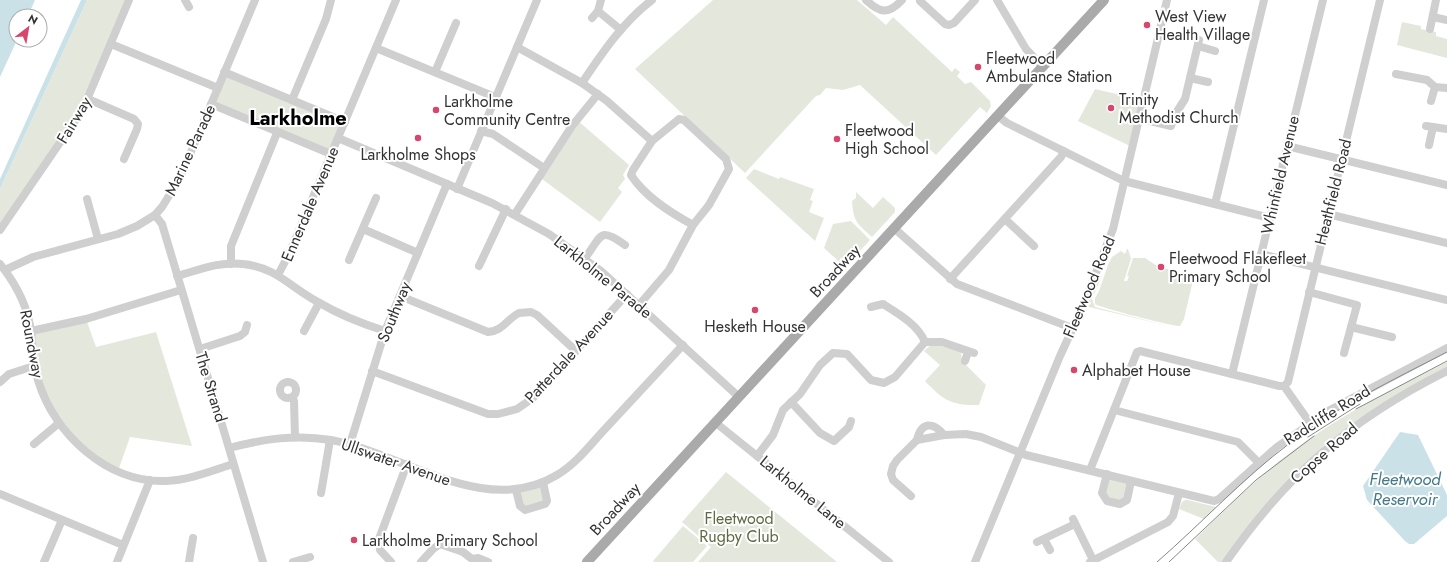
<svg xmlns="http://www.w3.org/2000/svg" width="1447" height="562" font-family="Jost,sans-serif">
<rect width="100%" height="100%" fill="#fff"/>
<!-- green -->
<g fill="#e4e8dc">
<polygon points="87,0 129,0 88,99 0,230 0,189"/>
<polygon points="713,0 857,0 886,25 893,17 952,72 955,68 960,72 957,76 965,84 971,82 990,101 991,106 987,113 980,107 936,155 860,85 843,90 826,88 820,95 816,96 745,173 635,69"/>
<polygon points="1402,22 1421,26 1421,29 1436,32 1436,36 1447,39 1447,58 1397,45"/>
<polygon points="224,72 345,122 331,154 211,104"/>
<polygon points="1095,89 1142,100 1132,147 1078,121"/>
<polygon points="577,120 629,165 623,175 625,179 618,188 622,192 600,222 538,176"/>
<polygon points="754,169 779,179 780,177 814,189 810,200 813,201 809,212 824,218 815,241 746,178"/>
<path d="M856,192L873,208L883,197L895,208V212L872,237C858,224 853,222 852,201L856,198Z"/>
<polygon points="851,221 870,240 845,267 824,248 833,224"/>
<path d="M1127,249H1128L1131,259L1124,281H1127L1129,276H1127L1133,258H1145L1157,266L1194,276L1184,319L1180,326C1175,327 1098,307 1095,304V298L1099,291L1108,265L1112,257L1121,251L1125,254Z"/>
<polygon points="1099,275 1102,276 1092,299 1095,307 1169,326 1085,306"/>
<polygon points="86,319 96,347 156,332 192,446 130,437 118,471 85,451 43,394 31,331"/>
<path d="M931,345L941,346L961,352L962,361L986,385L979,405C952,406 943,400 925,381L940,365L924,351Z"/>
<path d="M1447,362V367L1388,400L1356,421L1323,446L1226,562H1218L1195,539C1232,503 1269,466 1312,437C1354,408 1401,385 1447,362Z"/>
<polygon points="726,472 837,562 698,562 711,547 682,522"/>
<polygon points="1107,474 1131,481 1127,500 1120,504 1102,493"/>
<polygon points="543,482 547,501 525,510 516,490"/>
<polygon points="1185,500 1188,500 1216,507 1204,519 1179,509 1182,502"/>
<polygon points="683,526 707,546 693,562 654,562 653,561"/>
</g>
<!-- water -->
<g fill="#cae2e7">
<polygon points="0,0 35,0 28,16 16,16 17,40 0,77"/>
<polygon points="81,0 87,0 0,189 0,179"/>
<polygon points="1400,432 1418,435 1447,495 1447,516 1414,544 1409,544 1405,541 1367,500 1363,486"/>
</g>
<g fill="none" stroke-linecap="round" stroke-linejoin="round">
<!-- minor -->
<g stroke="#cfcfcf" stroke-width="8">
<polyline points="185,0 189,7"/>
<path d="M866,0C880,13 888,15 902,0"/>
<polyline points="997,0 1026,49 1043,67"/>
<polyline points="920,1 945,24 949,25 954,23 975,0"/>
<polyline points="598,11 621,30"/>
<polyline points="1433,17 1447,20"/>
<polyline points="592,18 598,11 601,0"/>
<polyline points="1430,29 1436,0"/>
<polyline points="111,44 218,88"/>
<polyline points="1198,46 1215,51"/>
<polyline points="517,47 582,83 607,101 652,141"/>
<polyline points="376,48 495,97"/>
<polyline points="224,72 345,122"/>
<polyline points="435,72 456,23"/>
<polyline points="1396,74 1427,80 1435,87 1447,88"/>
<polyline points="1190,78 1208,82"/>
<path d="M582,83C602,53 623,22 652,0"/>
<polyline points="88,99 134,119 138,124 137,129 124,159"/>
<polyline points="292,100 326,19 331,0"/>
<polyline points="1431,101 1435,87"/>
<polyline points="211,104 331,154"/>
<polyline points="998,116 1007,123 1124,181 1270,218"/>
<polyline points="1138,118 1171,126 1176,113 1185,99 1199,40"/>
<polyline points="1426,126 1447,129"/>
<polyline points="481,131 493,134 544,168"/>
<polyline points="338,138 492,203 549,234 601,271 739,397"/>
<polyline points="1429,145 1433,127"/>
<polyline points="1287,146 1447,185"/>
<polyline points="457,189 537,0"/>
<polyline points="87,199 98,239"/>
<polyline points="1215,204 1264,0"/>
<polyline points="515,214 572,126 598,94"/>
<polyline points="1328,214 1447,243"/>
<polyline points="155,215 162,224 263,562"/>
<polyline points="1005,219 1034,246"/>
<polyline points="363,229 418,253"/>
<polyline points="895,229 957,284 1072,328"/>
<polyline points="0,230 83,109 129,0"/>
<polyline points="1261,254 1447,300"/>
<path d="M585,258C602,236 599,226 625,245"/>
<polyline points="349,260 376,198"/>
<path d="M0,264C16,284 28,306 31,332C33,348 33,365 38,380C54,434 107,483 166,481C189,480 211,471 233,464"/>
<polyline points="231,264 231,246 277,133"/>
<polyline points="479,266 506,209"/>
<polyline points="5,270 33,257 118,234 137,226 155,215 162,207 180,178 255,0"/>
<polyline points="278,275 289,254 396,0"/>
<path d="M177,276C199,270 220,261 243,264C276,267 291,288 318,302C338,314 363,324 385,331"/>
<polyline points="950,279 1061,157 1064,151"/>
<polyline points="1309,292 1357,305 1344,353"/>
<path d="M400,296L488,332C503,331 507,319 519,313L531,312L537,315L576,351"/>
<path d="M639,305L669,270L693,225L709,205L729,169L726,159L684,120L679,119L652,141L633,170L631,175C645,197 671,213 693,225"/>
<path d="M871,307L883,304C899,314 918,325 925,342"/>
<polyline points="1351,327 1392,337"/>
<polyline points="31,331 86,319 181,290"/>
<polyline points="304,331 319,303"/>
<polyline points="200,349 240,336 245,332 247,325"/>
<polyline points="965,361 968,352"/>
<polyline points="372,371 488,414 498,414 517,409 533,398 627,294"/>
<polyline points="1232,374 1323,0"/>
<circle cx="288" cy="390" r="8"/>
<polyline points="0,382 9,374 34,366"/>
<polyline points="1284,386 1288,382 1380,0"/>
<polyline points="1284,386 1310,423"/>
<polyline points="292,397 294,401 295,437"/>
<polyline points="791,402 820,433 834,441 849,427 851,421"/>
<polyline points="1114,410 1238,442 1258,462"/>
<polyline points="716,423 889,562"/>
<path d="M917,440C921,422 933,421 944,435"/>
<polyline points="34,444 59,423"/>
<polyline points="350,444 385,331 447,184"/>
<path d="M229,448C263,439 296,434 331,440C403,453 485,519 557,475C576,464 590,445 605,429C631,401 657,373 683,345"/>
<polyline points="757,456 773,435 783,410 800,394 820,365 833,353 847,354 871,380 884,383 895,377 925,342 942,342 974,353"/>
<polyline points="1090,470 1137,352 1140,351 1279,386 1284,386"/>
<polyline points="1107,474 1102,493 1107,501 1120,504 1127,500 1131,481"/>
<polyline points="516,490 520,506 525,510 545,504 547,501 543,482"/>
<polyline points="321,493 330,440"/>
<polyline points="0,494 123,545"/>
<polyline points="911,496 893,480 891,474 893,466 897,460 917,440 944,435 966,434 981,437 1026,455 1214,501 1219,499 1277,447 1330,410 1447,348"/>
<polyline points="1073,519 1094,562"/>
<polyline points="1044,539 1050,550"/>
<polyline points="1037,542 1075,524"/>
<polyline points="44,562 62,520"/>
<polyline points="117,562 150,480"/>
<polyline points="189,562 193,538"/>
<polyline points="293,562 310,557"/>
<polyline points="391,562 380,550 379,539 407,464"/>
<polyline points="421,562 433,549 440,544 463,552 472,559 478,558 488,562"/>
<polyline points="975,562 1060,356 1083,306 1113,229 1167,0"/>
<polyline points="1090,562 1168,522 1173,516 1179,493"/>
<path d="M1226,562C1287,474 1351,419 1447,371"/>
</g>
<!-- major -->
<polyline stroke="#aaa" stroke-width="10" points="587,562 1104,0"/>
<!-- tram -->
<g stroke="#878787" stroke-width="1">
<polyline points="1356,409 1447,361"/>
<polyline points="1308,437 1360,404"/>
<path d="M1157,562C1202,523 1242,479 1290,443C1338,406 1393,380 1447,352"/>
<polyline points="1169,562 1256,480 1314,436"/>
</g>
</g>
<!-- markers -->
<g fill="#d7466c" stroke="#fff" stroke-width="1.5">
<circle cx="1147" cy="25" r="4"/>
<circle cx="978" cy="67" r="4"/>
<circle cx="1111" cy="108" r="4"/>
<circle cx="436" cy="110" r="4"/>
<circle cx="418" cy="138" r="4"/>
<circle cx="837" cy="139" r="4"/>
<circle cx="1161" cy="267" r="4"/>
<circle cx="755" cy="310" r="4"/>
<circle cx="1074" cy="370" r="4"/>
<circle cx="354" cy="540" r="4"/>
</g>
<g text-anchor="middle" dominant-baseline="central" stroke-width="4" stroke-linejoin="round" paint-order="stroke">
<!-- poi labels -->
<g font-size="16" fill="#323232" stroke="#fff" text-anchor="start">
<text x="1155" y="16">West View<tspan x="1155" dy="18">Health Village</tspan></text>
<text x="986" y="58">Fleetwood<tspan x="986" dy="18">Ambulance Station</tspan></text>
<text x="1119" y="99">Trinity<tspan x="1119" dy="18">Methodist Church</tspan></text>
<text x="444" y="101">Larkholme<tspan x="444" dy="18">Community Centre</tspan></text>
<text x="845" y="130">Fleetwood<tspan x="845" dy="18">High School</tspan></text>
<text x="418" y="154" text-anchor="middle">Larkholme Shops</text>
<text x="1169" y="258">Fleetwood Flakefleet<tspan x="1169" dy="18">Primary School</tspan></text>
<text x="755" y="326" text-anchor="middle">Hesketh House</text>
<text x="1082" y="370">Alphabet House</text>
<text x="362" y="540">Larkholme Primary School</text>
</g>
<!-- street labels -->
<g font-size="16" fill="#323232" stroke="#fff">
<text transform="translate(74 120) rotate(-59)">Fairway</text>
<text transform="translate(190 150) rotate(-65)">Marine Parade</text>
<text transform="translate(1280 175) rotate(-77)">Whinfield Avenue</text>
<text transform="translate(1333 192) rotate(-76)">Heathfield Road</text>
<text transform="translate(310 204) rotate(-67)">Ennerdale Avenue</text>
<text transform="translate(835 271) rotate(-47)">Broadway</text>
<text transform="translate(603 277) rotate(39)">Larkholme Parade</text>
<text transform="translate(1089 287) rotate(-67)">Fleetwood Road</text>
<text transform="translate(394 312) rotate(-68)">Southway</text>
<text transform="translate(32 344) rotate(79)">Roundway</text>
<text transform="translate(569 356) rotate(-47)">Patterdale Avenue</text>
<text transform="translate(211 387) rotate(73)">The Strand</text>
<text transform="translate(1327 415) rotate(-32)">Radcliffe Road</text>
<text transform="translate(1324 453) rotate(-41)">Copse Road</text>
<text transform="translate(396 462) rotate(19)">Ullswater Avenue</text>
<text transform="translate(803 492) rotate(39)">Larkholme Lane</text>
<text transform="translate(615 509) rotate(-47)">Broadway</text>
</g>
<!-- park labels -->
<g font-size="16" fill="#5d6b42" stroke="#fff">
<text x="739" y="518">Fleetwood<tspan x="739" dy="18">Rugby Club</tspan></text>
</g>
<!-- water labels -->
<g font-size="17" font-style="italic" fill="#437a88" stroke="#fff">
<text x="1405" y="479">Fleetwood<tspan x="1405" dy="20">Reservoir</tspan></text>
</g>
<!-- district labels -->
<g font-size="20" font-weight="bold" fill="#000" stroke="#fff">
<text x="298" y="118">Larkholme</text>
</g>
</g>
<!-- north arrow -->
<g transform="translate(28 28) rotate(31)"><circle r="19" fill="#ffffff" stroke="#adadad"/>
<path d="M0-3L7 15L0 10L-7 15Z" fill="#d7466c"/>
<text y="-6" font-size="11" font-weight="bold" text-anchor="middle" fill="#323232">N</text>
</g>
</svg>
